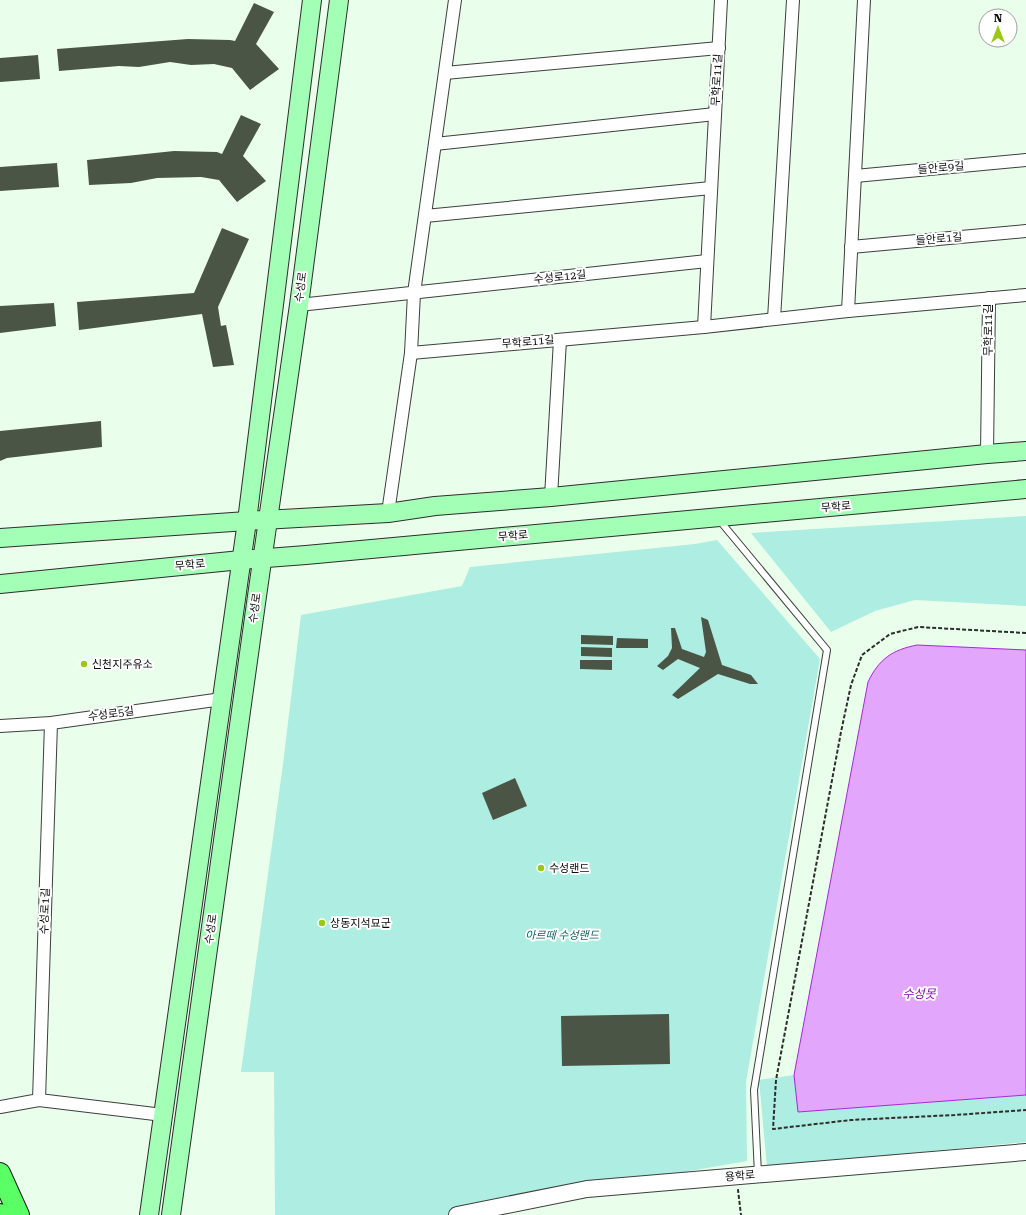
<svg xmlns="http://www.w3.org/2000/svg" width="1026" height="1215" font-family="'Roboto Serif','Noto Sans KR',serif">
<rect width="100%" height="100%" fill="#e9ffec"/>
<!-- green -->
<g fill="#aeede1">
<polygon points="1026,516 1026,606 915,600 875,611 831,632 751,533"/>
<polygon points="717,540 820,659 746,1082 747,1161 587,1189 455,1215 275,1215 274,1072 241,1072 283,764 301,615 462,586 470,567 695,544"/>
<polygon points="794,1075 798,1112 1026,1095 1026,1142 767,1167 759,1080"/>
</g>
<!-- water -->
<path fill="#e2a7fd" stroke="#a826dc" d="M917,645L1026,650V1095L798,1112L794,1075L868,682C879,659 892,650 917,645Z"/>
<!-- building -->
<g fill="#4b5546">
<polygon points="254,3 274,12 256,44 279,69 250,90 232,68 214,64 191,65 170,62 139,67 119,66 59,71 57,49 188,39 230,40 235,41"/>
<polygon points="38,55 40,79 0,82 0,58"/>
<polygon points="241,115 261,124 243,156 266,181 237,202 219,180 201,177 157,178 131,183 89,185 87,160 174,151 217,152 222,154"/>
<polygon points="57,163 59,187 0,191 0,167"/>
<polygon points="222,228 249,239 218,307 221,326 226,325 234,365 213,367 202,314 79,330 77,302 194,293"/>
<polygon points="54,303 56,326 0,333 0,306"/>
<polygon points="101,421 102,447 7,458 0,461 0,431"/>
<polygon points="701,617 708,620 722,665 751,675 758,684 750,684 718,674 678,699 672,695 700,668 678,659 663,670 657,666 668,656 672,648 671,628 675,628 682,649 704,657 706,652"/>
<polygon points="581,635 613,636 613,645 581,644"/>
<polygon points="617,638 648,639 648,648 616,648"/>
<polygon points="581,647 612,648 612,657 581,656"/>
<polygon points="580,660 612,660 612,670 580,669"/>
<polygon points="515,778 527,806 493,820 482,793"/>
<polygon points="669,1014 670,1064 562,1066 561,1016"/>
</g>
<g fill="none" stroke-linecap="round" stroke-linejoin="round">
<!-- service casing -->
<g stroke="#3e3e3e" stroke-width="8">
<polyline id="service" points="720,521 827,650 754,1090 758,1174"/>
</g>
<!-- minor casing -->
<g stroke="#3e3e3e" stroke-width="14">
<g id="minor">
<polyline points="445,73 719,48"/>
<polyline points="435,144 715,114"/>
<polyline points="855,176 1026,160"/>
<polyline points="425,216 711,188"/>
<polyline points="851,247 1026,231"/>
<polyline points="299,305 707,261"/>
<polyline points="848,311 864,0"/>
<polyline points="774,319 793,0"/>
<polyline points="704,327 721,0"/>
<polyline points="411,353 704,327 848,311 1026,295"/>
<polyline points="987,454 989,298"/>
<polyline points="551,497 560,340"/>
<polyline points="388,513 411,353 414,293 455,0"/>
<polyline points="0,726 51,723 222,699"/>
<polyline points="39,1100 163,1115"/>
<polyline points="0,1107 39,1100 51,723"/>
</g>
</g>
<!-- tertiary casing -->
<g stroke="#3e3e3e" stroke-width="18">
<polyline id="tertiary" points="457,1215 587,1189 1026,1152"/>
</g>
<!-- secondary casing -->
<g stroke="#2d2d2d" stroke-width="20">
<g id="secondary">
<polyline points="0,538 247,521 388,513 435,506 551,497 987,454 1026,451"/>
<polyline points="0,584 241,560 306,555 1026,489"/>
<polyline points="149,1215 247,521 312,0"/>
<polyline points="171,1215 257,596 299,305 339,0"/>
</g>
</g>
<!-- primary casing -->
<g stroke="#1c1c1c" stroke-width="22">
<g id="primary">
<polyline points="0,1173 19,1215"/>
<polyline points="0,1214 0,1215"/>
</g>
</g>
<!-- path -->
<g stroke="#2d2d2d" stroke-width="2" stroke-dasharray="4 2" stroke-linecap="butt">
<polyline points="1026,633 918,627 890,634 862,655 851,685 841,732 776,1080 773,1129 851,1120 955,1115 1026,1110"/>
<polyline points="739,1190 738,1190 741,1215"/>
</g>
<!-- service -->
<use href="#service" stroke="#fff" stroke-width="6"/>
<!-- minor -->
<use href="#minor" stroke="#fff" stroke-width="12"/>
<!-- tertiary -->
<use href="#tertiary" stroke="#fff" stroke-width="16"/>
<!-- secondary -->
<use href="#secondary" stroke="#a4ffb6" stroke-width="18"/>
<!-- primary -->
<use href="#primary" stroke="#59ff65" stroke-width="20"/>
</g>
<!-- markers -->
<g fill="#99c915" stroke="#fff" stroke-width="1.5">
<circle cx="84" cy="664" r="4"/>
<circle cx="541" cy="868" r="4"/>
<circle cx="322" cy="923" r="4"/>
</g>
<g text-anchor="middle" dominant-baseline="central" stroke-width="4" stroke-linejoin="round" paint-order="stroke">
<!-- street labels -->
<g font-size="11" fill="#0b0b0b" stroke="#fff">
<text transform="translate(717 80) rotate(-87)">무학로11길</text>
<text transform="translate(941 168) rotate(-5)">들안로9길</text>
<text transform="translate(939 239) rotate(-5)">들안로1길</text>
<text transform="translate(560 277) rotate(-6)">수성로12길</text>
<text transform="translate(301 287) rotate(-83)">수성로</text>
<text transform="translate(988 330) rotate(-90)">무학로11길</text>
<text transform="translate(528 342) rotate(-5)">무학로11길</text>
<text transform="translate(836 507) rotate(-5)">무학로</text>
<text transform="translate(513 536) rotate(-5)">무학로</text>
<text transform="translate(190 565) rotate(-6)">무학로</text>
<text transform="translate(255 608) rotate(-82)">수성로</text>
<text transform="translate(111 714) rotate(-8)">수성로5길</text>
<text transform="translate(45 911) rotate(-88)">수성로1길</text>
<text transform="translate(211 929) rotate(-82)">수성로</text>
<text transform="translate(740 1176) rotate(-5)">용학로</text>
</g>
<!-- poi labels -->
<g font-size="11" fill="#0b0b0b" stroke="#fff" text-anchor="start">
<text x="92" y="664">신천지주유소</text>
<text x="549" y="868">수성랜드</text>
<text x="330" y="923">상동지석묘군</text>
</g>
<!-- park labels -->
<g font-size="11" font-style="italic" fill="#156069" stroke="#fff">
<text x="562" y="935">아르떼 수성랜드</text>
</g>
<!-- water labels -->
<g font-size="12" font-style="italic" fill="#8108a9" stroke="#fff">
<text x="919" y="994">수성못</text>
</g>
</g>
<!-- north arrow -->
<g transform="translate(998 28)"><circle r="19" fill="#ffffff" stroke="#9d9d9d"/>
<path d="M0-3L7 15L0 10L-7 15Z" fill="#99c915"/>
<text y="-6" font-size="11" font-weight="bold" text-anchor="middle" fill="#0b0b0b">N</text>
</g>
</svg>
